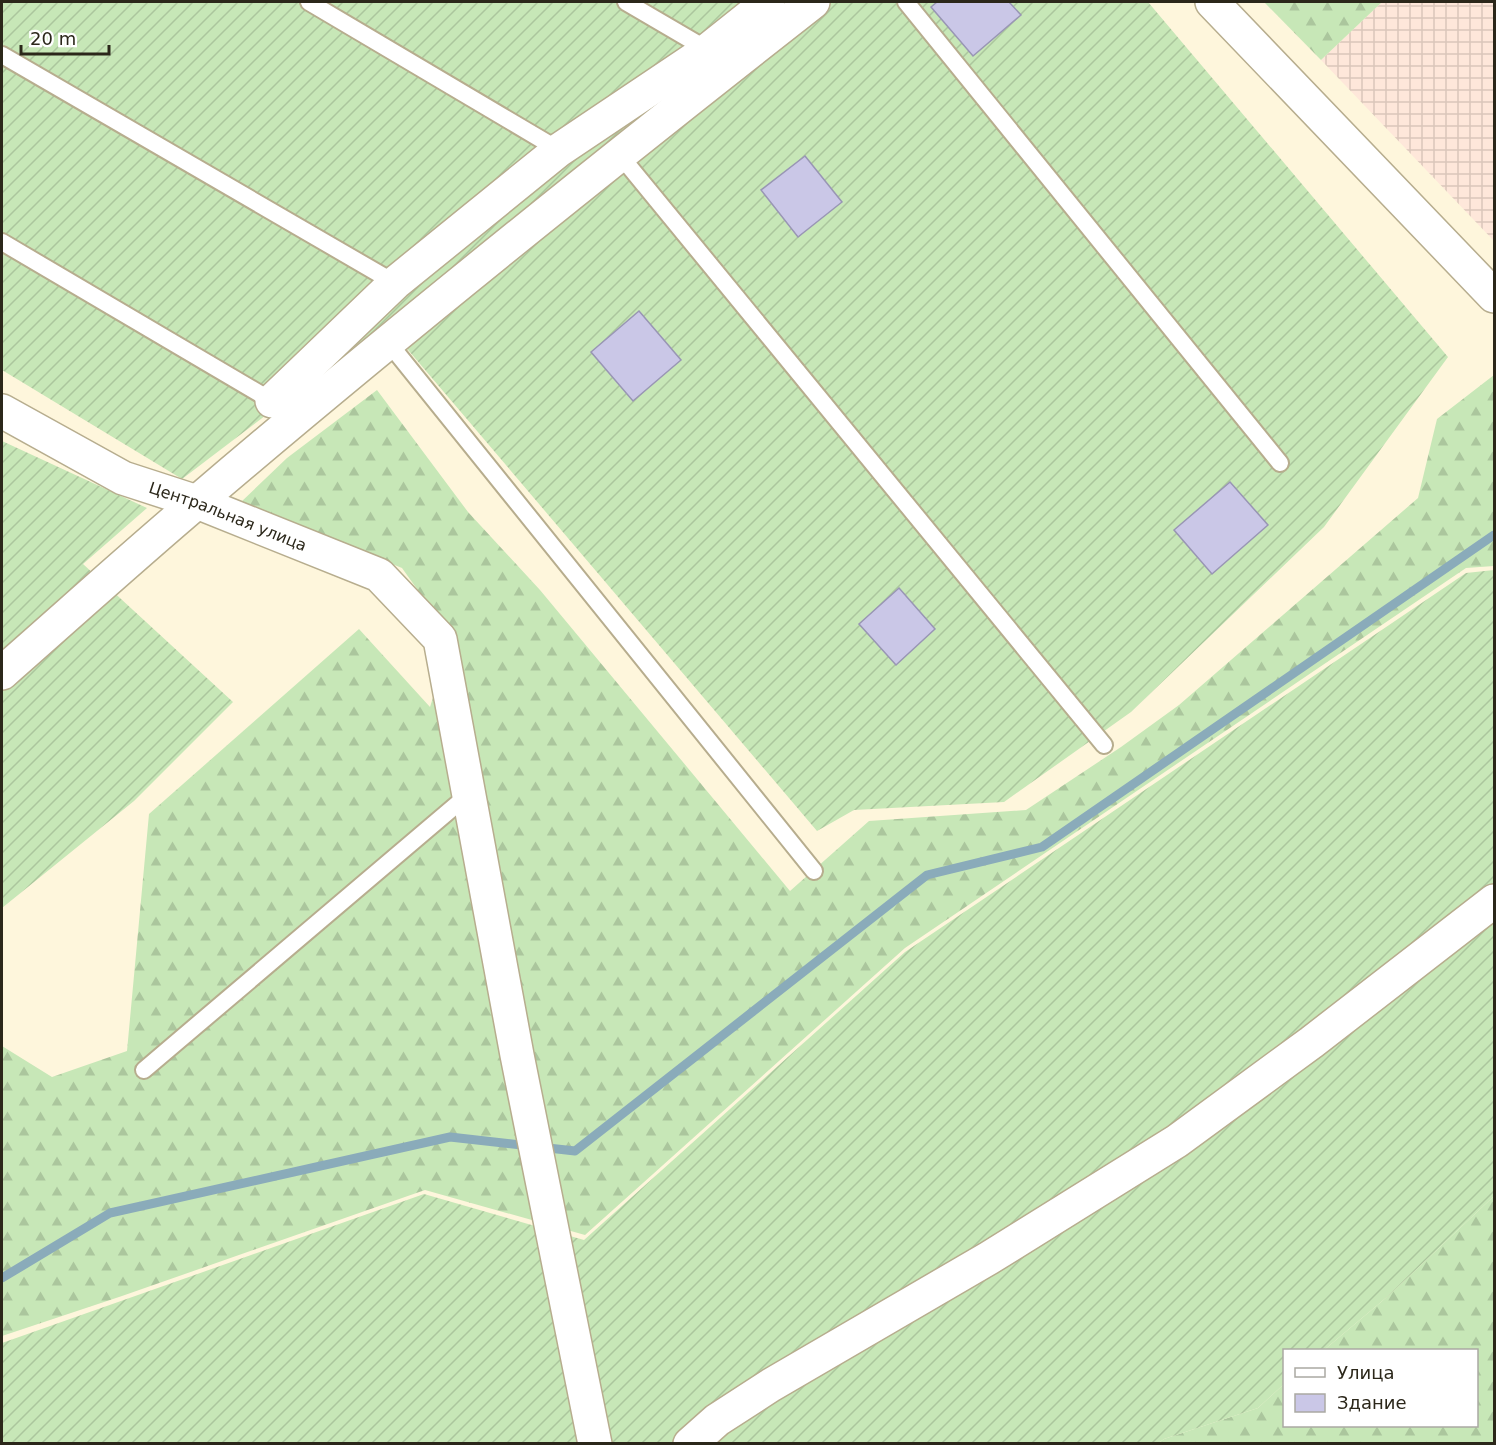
<svg xmlns="http://www.w3.org/2000/svg" width="1496" height="1445" font-family="'DejaVu Sans',sans-serif">
<defs>
<pattern id="industrial-grid" width="8" height="8" patternUnits="userSpaceOnUse" patternTransform="scale(1.5)"><rect width="8" height="8" fill="#fee7da"/><path d="M0 4h8M4 0v8" fill="none" stroke="#dac6ba"/></pattern>
<pattern id="forest-firs" width="22" height="20" patternUnits="userSpaceOnUse" patternTransform="scale(1.5)"><rect width="22" height="20" fill="#c7e7b7"/><path d="M5 1l3.5 6h-7zM16 11l3.5 6h-7z" fill="#abc69d"/></pattern>
<pattern id="garden-furrows" width="10" height="10" patternUnits="userSpaceOnUse" patternTransform="scale(1.5)"><rect width="10" height="10" fill="#c7e7b7"/><path d="M-1 1l2-2M0 10L10 0M9 11l2-2" fill="none" stroke="#abc69d"/></pattern>
</defs>
<rect width="100%" height="100%" fill="#fef6dc"/>
<!-- industrial -->
<polygon fill="url(#industrial-grid)" points="1382,2 1494,2 1494,241 1321,60"/>
<!-- forest -->
<g fill="url(#forest-firs)">
<polygon points="1264,2 1382,2 1321,60"/>
<polygon points="1494,375 1494,566 1466,568 905,948 585,1235 425,1190 122,1296 2,1336 2,1046 52,1077 127,1051 149,814 359,629 430,707 452,638 402,568 240,503 287,458 377,390 468,512 540,590 790,891 869,821 1026,810 1121,747 1179,705 1418,498 1437,419"/>
<polygon points="1494,1196 1494,1443 1157,1444 1164,1439 1258,1408 1284,1384 1284,1426 1476,1426 1476,1350 1324,1350 1387,1297"/>
</g>
<!-- garden -->
<g fill="url(#garden-furrows)">
<polygon points="2,2 1148,2 1448,357 1324,527 1131,712 1004,802 854,810 817,831 386,324 182,479 2,370"/>
<polygon points="2,441 147,508 83,564 233,702 134,801 2,908"/>
<polygon points="1494,570 1494,1196 1387,1297 1324,1350 1284,1350 1284,1384 1258,1408 1164,1439 1157,1444 2,1443 2,1343 424,1194 584,1240 905,952 1466,573"/>
</g>
<g fill="none" stroke-linecap="round" stroke-linejoin="round">
<!-- stream -->
<polyline stroke="#8aabba" stroke-width="9" points="2,1278 110,1213 450,1137 575,1151 927,875 1042,847 1494,535"/>
</g>
<!-- building -->
<g fill="#cac7e7" stroke="#9996b4" stroke-width="1.5">
<polygon points="937,2 1009,2 1021,15 973,56 931,7"/>
<polygon points="805,156 842,202 798,237 761,190"/>
<polygon points="639,311 681,360 633,401 591,352"/>
<polygon points="1230,482 1268,525 1212,574 1174,530"/>
<polygon points="899,588 935,629 896,665 859,624"/>
</g>
<g fill="none" stroke-linecap="round" stroke-linejoin="round">
<!-- service casing -->
<g stroke="#b7ad8e" stroke-width="20">
<g id="service">
<polyline points="309,2 559,150"/>
<polyline points="626,2 708,50"/>
<polyline points="906,2 1280,463"/>
<polyline points="2,55 395,283"/>
<polyline points="619,154 1104,745"/>
<polyline points="2,242 272,401"/>
<polyline points="388,342 814,871"/>
<polyline points="144,1070 469,794"/>
</g>
</g>
<!-- minor casing -->
<g stroke="#b7ad8e" stroke-width="36">
<g id="minor">
<polyline points="1212,2 1494,296"/>
<polyline points="272,401 395,283 559,150 708,50 768,2"/>
<path id="s1" d="M2,411L123,478L197,502L379,575L440,639L517,1055L595,1444"/>
<path d="M2,673C67,616 131,558 197,502C398,330 605,165 813,2"/>
<polyline points="690,1444 717,1420 771,1385 989,1258 1177,1141 1312,1042 1494,901"/>
</g>
</g>
<!-- service -->
<use href="#service" stroke="#fff" stroke-width="16"/>
<!-- minor -->
<use href="#minor" stroke="#fff" stroke-width="33"/>
</g>
<g text-anchor="middle" dominant-baseline="central" stroke-width="6" stroke-linejoin="round" paint-order="stroke">
<!-- street labels -->
<g font-size="16" fill="#2b271a" stroke="#fff">
<text stroke="none"><textPath href="#s1" startOffset="250">Центральная улица</textPath></text>
</g>
</g>
<!-- border -->
<rect width="1496" height="1445" fill="none" stroke="#2b271a" stroke-width="6"/>
<!-- legend -->
<rect x="1283" y="1349" width="195" height="78" fill="#ffffff" stroke="#aaa9a3" stroke-width="1.5"/>
<rect x="1295" y="1368" width="30" height="9" fill="#ffffff" stroke="#aaa9a3" stroke-width="1.5"/>
<text x="1337" y="1379" font-size="18" fill="#2b271a">Улица</text>
<rect x="1295" y="1394" width="30" height="18" fill="#cac7e7" stroke="#aaa9a3" stroke-width="1.5"/>
<text x="1337" y="1409" font-size="18" fill="#2b271a">Здание</text>
<!-- scale -->
<path d="M21 45v9h88v-9" fill="none" stroke="#2b271a" stroke-width="3"/>
<text x="30" y="45" font-size="18" fill="#2b271a" stroke="#ffffff" stroke-width="4.5" paint-order="stroke">20 m</text>
</svg>
